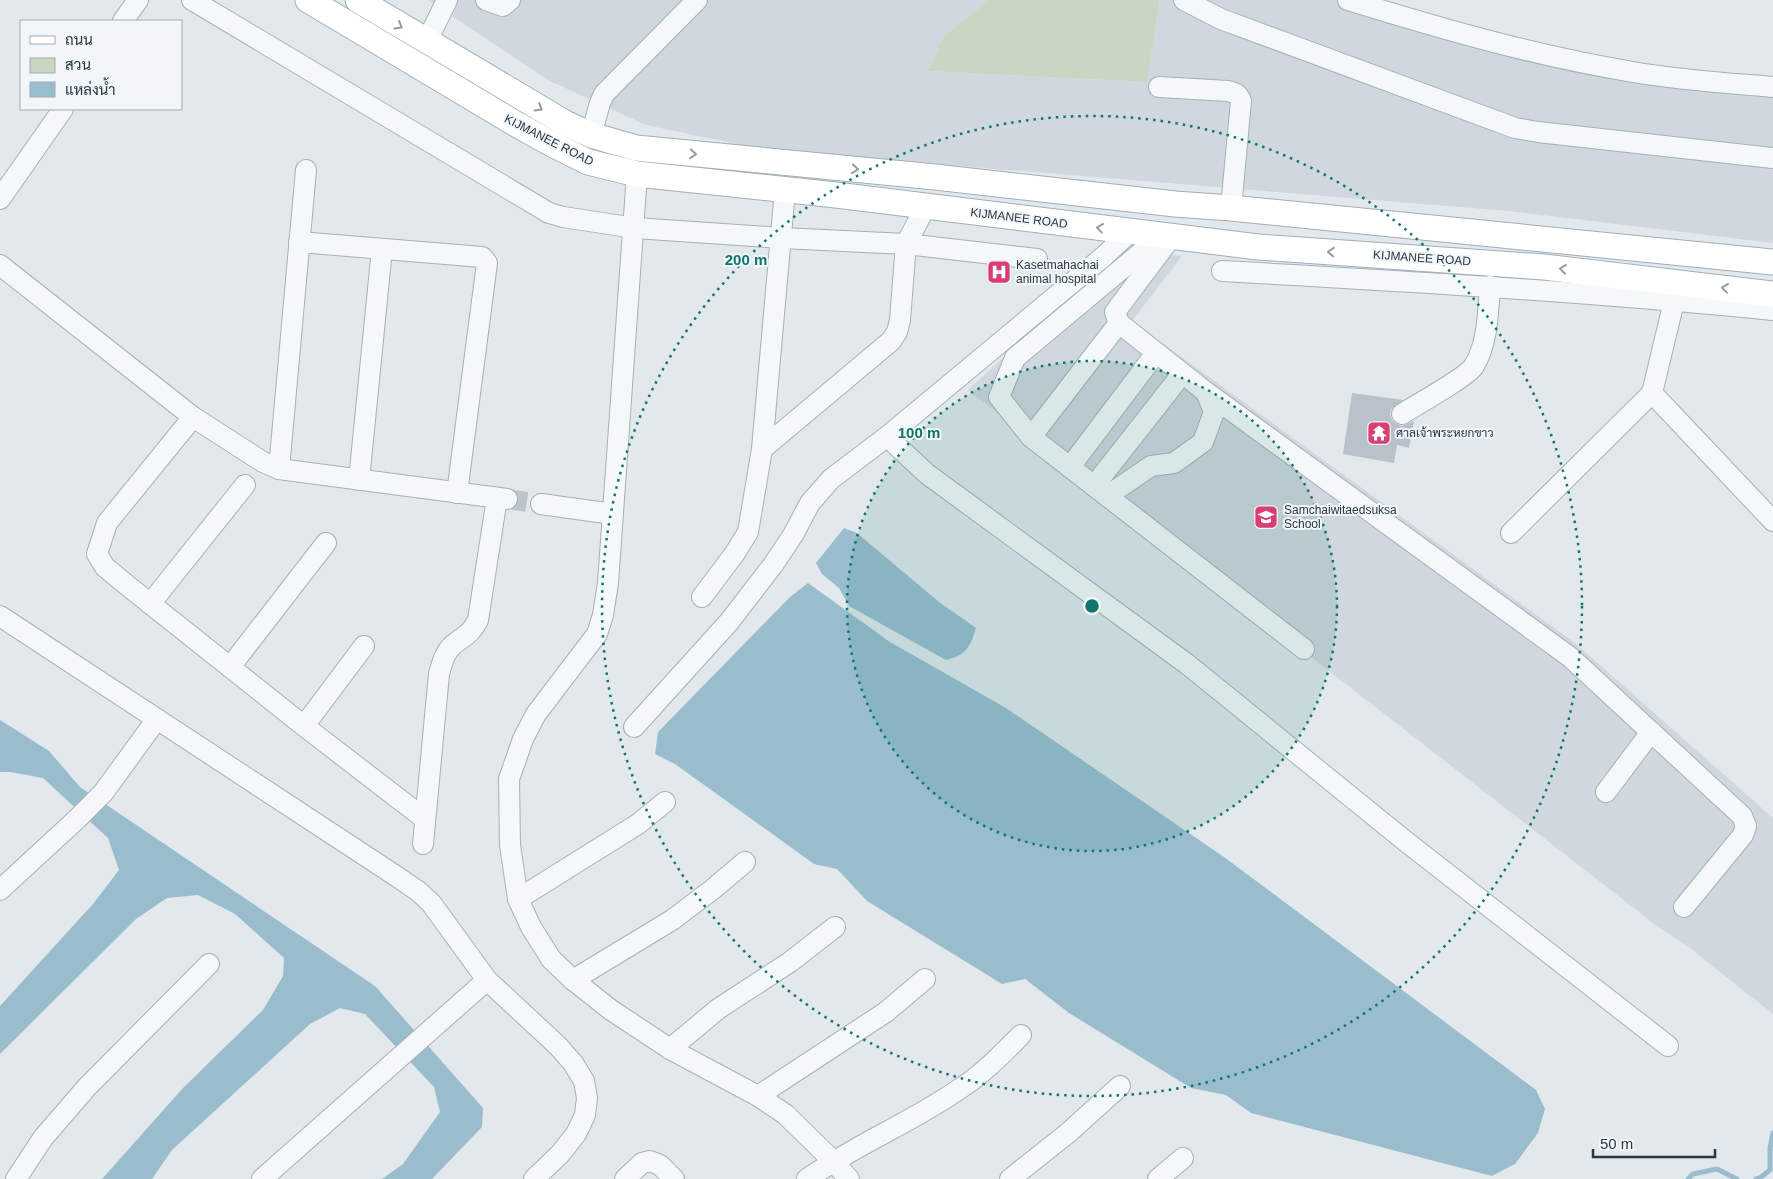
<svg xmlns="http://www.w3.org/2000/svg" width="1773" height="1179" font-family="Arial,Sarabun,sans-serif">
<rect width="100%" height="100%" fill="#e2e8ec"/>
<!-- built -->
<g fill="#d0d7de">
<polygon points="428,0 989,0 943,37 928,71 1147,82 1160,0 1338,0 1452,40 1651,85 1773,96 1773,243 1509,211 765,150 646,125 548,80"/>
<polygon points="1124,248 1182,256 1132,321 1575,643 1773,818 1773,1014 1686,945 1657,926 968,390"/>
</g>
<!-- green -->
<polygon fill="#cbd6c2" points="989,0 1160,0 1147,82 928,71 943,37"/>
<!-- water -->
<g fill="#9abdce">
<path d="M844,528L857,533L939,602L976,628C970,648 966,655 946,660L849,606L839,588L822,574L816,563Z"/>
<polygon points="808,583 890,642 1006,708 1224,857 1536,1090 1545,1109 1538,1133 1515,1164 1492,1176 1251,1113 1226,1095 1191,1088 1069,1013 1025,979 1002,984 867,901 837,869 814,864 675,764 655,754 658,732 790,597"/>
<polygon points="0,720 49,751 80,787 375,986 483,1108 482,1127 432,1179 382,1179 403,1164 440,1112 434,1087 365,1014 340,1008 310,1024 172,1150 152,1179 102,1179 183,1088 263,1010 283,976 284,958 235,914 198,895 167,898 136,919 0,1054 0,1006 93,904 119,870 108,838 43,778 10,772 0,772"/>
</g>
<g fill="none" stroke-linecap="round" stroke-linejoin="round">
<!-- stream -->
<g stroke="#9abdce" stroke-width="5">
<polyline points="1688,1179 1693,1174 1717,1169 1737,1179"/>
<polyline points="1756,1179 1760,1178 1770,1170 1770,1148 1773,1133"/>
</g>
</g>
<!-- building -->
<polygon fill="#b9c2ca" points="1352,393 1403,400 1391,409 1390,414 1392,420 1396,424 1402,426 1414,421 1409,448 1397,445 1394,463 1343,454"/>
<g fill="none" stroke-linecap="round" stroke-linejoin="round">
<!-- minor-tunnel -->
<polyline stroke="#bdc5cb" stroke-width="20" stroke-dasharray="20 10" stroke-linecap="butt" points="507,499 541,504"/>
<!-- minor casing -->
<g stroke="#a6b0b7" stroke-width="22">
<g id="minor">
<polyline points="192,0 549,213 563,217 635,228 782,238 906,244 1037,259"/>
<polyline points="486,0 503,6 510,0"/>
<polyline points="1184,0 1221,19 1515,128 1538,132 1773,158"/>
<path d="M1348,0C1442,29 1536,56 1633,72C1679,80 1726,83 1773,87"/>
<polyline points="123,21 138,0"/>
<polyline points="427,41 447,0"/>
<path d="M1159,87L1228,91C1235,93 1239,94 1241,101L1231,208"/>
<polyline points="591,135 600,103 604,94 697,0"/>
<polyline points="637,174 608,583 603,615 597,634 536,714 523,739 509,779 510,845 518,899 531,927 551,959 573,980 611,1010 670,1049 758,1096 785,1114 833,1161 849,1179"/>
<polyline points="0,199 63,109"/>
<polyline points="1172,236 1115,312 1119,323 1206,392 1570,657 1742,816 1746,826 1743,835 1684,907"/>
<polyline points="299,242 482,257 487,263 457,493"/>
<polyline points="1155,257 1143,251 1015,358 999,397 1031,437 1304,649"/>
<polyline points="0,265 193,417 263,462 279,469 507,499"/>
<path d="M1222,271C1406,281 1589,292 1773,310"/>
<polyline points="1652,393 1773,521"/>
<path d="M1402,414C1416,405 1467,377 1474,366C1488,343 1488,312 1490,286"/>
<polyline points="193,417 107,523 97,554 105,567 128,586 304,726 425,819"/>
<polyline points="889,435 896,445 927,474 1187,664 1404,840 1668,1046"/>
<polyline points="1031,437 1119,323"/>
<polyline points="762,449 891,341 897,332 900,320 906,244 926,206"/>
<polyline points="1070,467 1156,353"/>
<polyline points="279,469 306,170"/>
<polyline points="359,480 382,249"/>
<polyline points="1094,486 1182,374"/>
<polyline points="1107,496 1151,466 1174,463 1203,442 1214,412 1206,392"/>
<polyline points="541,504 613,514"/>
<polyline points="1511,533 1652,393 1677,289"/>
<polyline points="702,597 735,553 748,532 762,449 785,190"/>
<polyline points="150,604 245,485"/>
<polyline points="0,616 393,874 418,891 431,903 487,980 558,1046 573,1063 584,1081 587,1098 585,1115 576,1134 560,1154 534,1179"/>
<polyline points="230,667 326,543"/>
<polyline points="304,726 364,646"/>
<polyline points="634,727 729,622 773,565 793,535 810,503 831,479 889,435 1103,257 1131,231"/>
<polyline points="1606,792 1651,732"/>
<path d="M423,844L439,674C442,664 444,653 453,645C464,636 471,634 478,620L497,498"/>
<polyline points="0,890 77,819 103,793 157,719"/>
<polyline points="518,899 638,824 665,802"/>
<polyline points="573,980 672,920 713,889 745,862"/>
<polyline points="670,1049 718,1009 790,962 835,927"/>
<polyline points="758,1096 886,1012 925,979"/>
<polyline points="16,1179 43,1138 87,1087 209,964"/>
<polyline points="262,1179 487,980"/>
<polyline points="625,1179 642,1163 650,1161 660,1165 674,1179"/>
<path d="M807,1179C855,1145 910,1123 958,1090C982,1075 1001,1055 1021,1035"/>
<polyline points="1010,1179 1068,1133 1120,1086"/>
<polyline points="1158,1179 1183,1158"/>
</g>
</g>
<!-- major casing -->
<g stroke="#a0aeb9" stroke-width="27">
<g id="major">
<polyline points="308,0 516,124 552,144 588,162 637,174 836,195 1258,247 1544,267 1773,294"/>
<polyline points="358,0 565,123 591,135 636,148 935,177 1175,204 1231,208 1773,262"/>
</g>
</g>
<!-- minor -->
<use href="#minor" stroke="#f5f8f9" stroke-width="20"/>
<!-- major -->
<use href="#major" stroke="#fff" stroke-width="25"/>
</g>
<!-- one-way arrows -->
<defs><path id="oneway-chevron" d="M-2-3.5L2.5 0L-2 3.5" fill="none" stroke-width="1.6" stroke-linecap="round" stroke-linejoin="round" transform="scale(1.25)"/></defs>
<g stroke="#949ca2">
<use href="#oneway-chevron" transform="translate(399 26) rotate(31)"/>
<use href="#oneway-chevron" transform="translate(539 108) rotate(31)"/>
<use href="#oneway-chevron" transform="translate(693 154) rotate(5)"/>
<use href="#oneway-chevron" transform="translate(855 169) rotate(5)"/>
<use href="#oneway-chevron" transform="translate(1100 228) rotate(-173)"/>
<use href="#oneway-chevron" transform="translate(1331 252) rotate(-176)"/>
<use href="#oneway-chevron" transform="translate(1563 269) rotate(-173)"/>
<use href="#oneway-chevron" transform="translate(1725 288) rotate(-173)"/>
</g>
<!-- distance rings -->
<circle cx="1092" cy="606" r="245" fill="#0f766e" fill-opacity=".12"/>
<g fill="none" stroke="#0f766e" stroke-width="2.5" stroke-dasharray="2.5 5">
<circle cx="1092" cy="606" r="245"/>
<circle cx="1092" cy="606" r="490"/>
</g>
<!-- icons -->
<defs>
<g id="hospital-square" transform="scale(1.25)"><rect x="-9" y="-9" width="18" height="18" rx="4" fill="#da3d72" stroke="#f2f6f9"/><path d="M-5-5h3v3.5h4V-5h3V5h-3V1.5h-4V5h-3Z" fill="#fff"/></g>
<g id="temple-square" transform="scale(1.25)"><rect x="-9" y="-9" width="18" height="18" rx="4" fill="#da3d72" stroke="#f2f6f9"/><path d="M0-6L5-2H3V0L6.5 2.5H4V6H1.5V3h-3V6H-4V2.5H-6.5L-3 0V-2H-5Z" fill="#fff"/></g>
<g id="school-square" transform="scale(1.25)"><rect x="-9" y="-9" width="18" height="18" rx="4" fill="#da3d72" stroke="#f2f6f9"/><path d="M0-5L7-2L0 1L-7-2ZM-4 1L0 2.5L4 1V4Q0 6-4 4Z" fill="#fff"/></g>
</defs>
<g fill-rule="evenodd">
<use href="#hospital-square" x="999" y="272"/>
<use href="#temple-square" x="1379" y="433"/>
<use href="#school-square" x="1266" y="517"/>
</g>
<g text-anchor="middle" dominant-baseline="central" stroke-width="4" stroke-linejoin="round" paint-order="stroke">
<!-- street labels -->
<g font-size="12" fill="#283845" stroke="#f2f6f9">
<text transform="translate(549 140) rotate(27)">KIJMANEE ROAD</text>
<text transform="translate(1019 218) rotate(7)">KIJMANEE ROAD</text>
<text transform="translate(1422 258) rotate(4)">KIJMANEE ROAD</text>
</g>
<!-- poi labels -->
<g font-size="12" fill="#283845" stroke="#f2f6f9" text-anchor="start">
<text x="1016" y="265">Kasetmahachai<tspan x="1016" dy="14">animal hospital</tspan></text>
<text x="1396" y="433">ศาลเจ้าพระหยกขาว</text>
<text x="1284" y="510">Samchaiwitaedsuksa<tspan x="1284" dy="14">School</tspan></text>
</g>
</g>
<circle cx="1092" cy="606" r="8" fill="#0f766e" stroke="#f2f6f9" stroke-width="2.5"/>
<g font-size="15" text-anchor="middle" font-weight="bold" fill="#0f766e" stroke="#f2f6f9" stroke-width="4" stroke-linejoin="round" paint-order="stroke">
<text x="746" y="265">200 m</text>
<text x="919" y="438">100 m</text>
</g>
<!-- legend -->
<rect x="20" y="20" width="162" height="90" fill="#f2f6f9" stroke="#a1aab1"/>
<rect x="30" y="36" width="25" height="8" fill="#ffffff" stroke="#a1aab1"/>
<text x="65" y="45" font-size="15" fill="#283845">ถนน</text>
<rect x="30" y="58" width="25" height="15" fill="#cbd6c2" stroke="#a1aab1"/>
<text x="65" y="70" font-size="15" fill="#283845">สวน</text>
<rect x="30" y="82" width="25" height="15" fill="#9abdce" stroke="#a1aab1"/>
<text x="65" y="95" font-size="15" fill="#283845">แหล่งน้ำ</text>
<!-- scale -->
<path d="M1593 1149v8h122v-8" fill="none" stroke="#283845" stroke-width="2.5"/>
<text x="1600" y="1149" font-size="15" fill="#283845" stroke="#f2f6f9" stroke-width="4" paint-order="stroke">50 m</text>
</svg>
